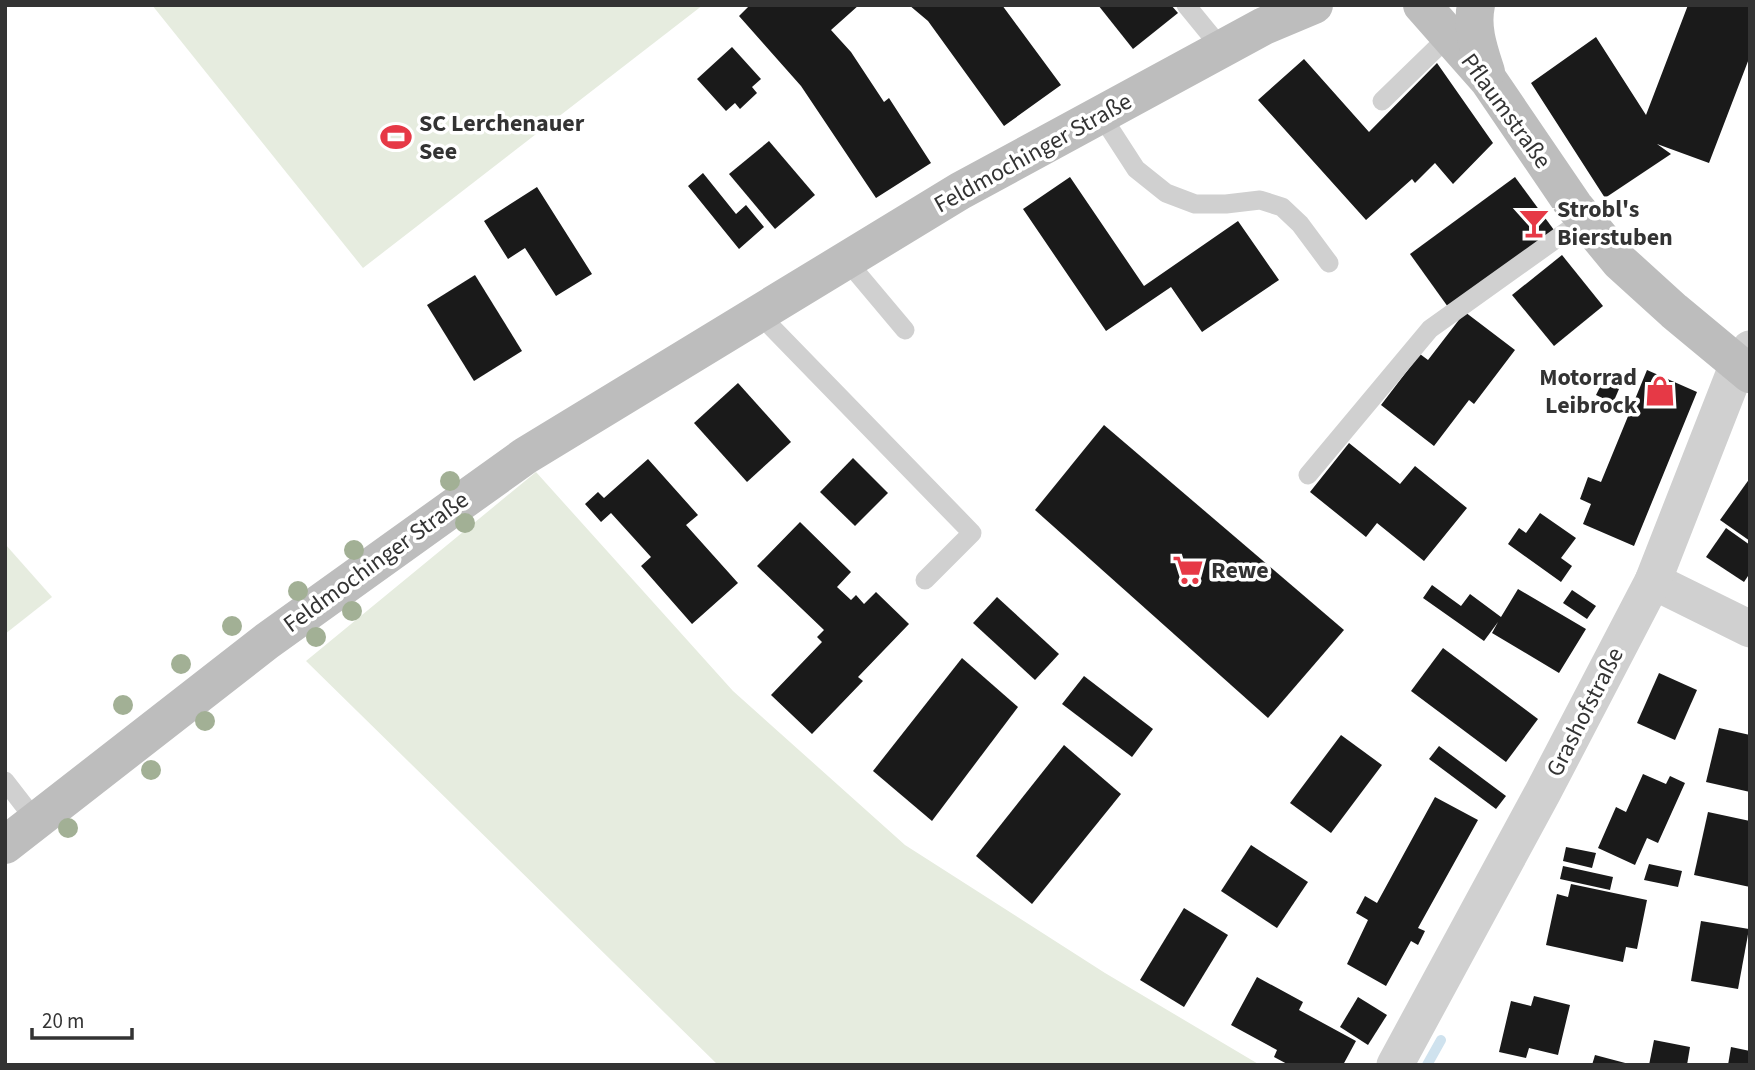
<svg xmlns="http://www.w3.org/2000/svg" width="1755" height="1070" font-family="'Source Sans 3',sans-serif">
<rect width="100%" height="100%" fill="#fff"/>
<!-- green -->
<g fill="#e6ecdf">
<polygon points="152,5 703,5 363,268"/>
<polygon points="536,472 733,691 905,845 1105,973 1260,1065 718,1065 306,661"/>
<polygon points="5,544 52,597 5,634"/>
</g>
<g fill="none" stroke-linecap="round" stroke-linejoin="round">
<!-- stream -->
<polyline stroke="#cfe2ee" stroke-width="10" points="1427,1065 1441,1040"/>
</g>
<!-- building -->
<g fill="#1a1a1a">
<polygon points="750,5 859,5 831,30 851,52 884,102 889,98 931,163 876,198 801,86 739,16"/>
<polygon points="909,5 1002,5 1061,85 1004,126 928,21"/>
<polygon points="1098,5 1171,5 1178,13 1133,49"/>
<polygon points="1688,5 1750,5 1750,56 1709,163 1657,144 1671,154 1605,198 1531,83 1596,37 1646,115"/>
<polygon points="732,47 761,79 752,87 757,93 740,109 735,103 726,111 697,79"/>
<polygon points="1304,59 1369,132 1437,63 1493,143 1453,184 1435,163 1415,183 1412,179 1366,220 1258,100"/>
<polygon points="769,141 815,195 775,229 729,174"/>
<polygon points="703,173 736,214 746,205 764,227 739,249 688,186"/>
<polygon points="1070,177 1144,286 1238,221 1279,280 1202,332 1171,287 1106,331 1023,209"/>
<polygon points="1515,177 1554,230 1448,307 1410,254"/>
<polygon points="537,187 592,274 556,296 525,248 508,259 484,221"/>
<polygon points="1562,255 1603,306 1554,346 1512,295"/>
<polygon points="475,275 522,351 474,381 427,305"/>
<polygon points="1465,312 1515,350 1474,404 1469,400 1434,446 1381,405 1420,354 1428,360"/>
<polygon points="1647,370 1697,392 1634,546 1583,524 1591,504 1580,499 1588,477 1601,482"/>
<polygon points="1603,381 1619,389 1613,403 1596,395"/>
<polygon points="738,383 791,442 747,482 694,423"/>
<polygon points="1104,425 1344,630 1268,718 1035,510"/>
<polygon points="1349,443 1400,484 1415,466 1467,508 1424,561 1377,523 1366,537 1310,492"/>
<polygon points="853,458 888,493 855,526 820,492"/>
<polygon points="648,459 698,515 686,525 738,583 692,624 641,566 651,557 611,513 601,522 585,504 598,492 604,498"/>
<polygon points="1750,478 1750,541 1720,520"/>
<polygon points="1540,513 1576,538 1561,558 1572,566 1561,582 1508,544 1519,528 1526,533"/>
<polygon points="800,522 851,572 837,587 851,600 856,595 864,604 876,592 909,624 858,677 863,681 812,734 771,695 822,642 817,637 824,630 757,566"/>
<polygon points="1726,528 1750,545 1750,573 1744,582 1706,557"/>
<polygon points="1432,585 1461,606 1470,594 1501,617 1518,589 1586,629 1559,673 1492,633 1498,622 1484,641 1423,598"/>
<polygon points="1572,590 1596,606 1587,619 1563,603"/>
<polygon points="997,597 1059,654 1035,680 973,623"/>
<polygon points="1443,648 1538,719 1506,762 1411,691"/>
<polygon points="962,658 1018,707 932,821 873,771"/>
<polygon points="1659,673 1697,690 1675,740 1637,723"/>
<polygon points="1084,676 1153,729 1132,757 1062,704"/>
<polygon points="1719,728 1750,735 1750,792 1706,782"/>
<polygon points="1341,735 1382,765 1331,833 1290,803"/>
<polygon points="1064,745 1121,794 1032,904 976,856"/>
<polygon points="1439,746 1506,796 1496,809 1429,759"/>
<polygon points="1643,774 1666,784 1670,776 1685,783 1658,843 1647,838 1635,865 1598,848 1616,807 1626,812"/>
<polygon points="1435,797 1478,820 1418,928 1425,931 1418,945 1411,941 1386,986 1347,964 1368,920 1356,913 1365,896 1377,903"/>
<polygon points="1708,812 1750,821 1750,887 1694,875"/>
<polygon points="1251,845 1308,882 1277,928 1221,891"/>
<polygon points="1566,847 1596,853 1592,868 1563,861"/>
<polygon points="1649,864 1682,871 1678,887 1644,880"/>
<polygon points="1563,866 1613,877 1610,890 1560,879"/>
<polygon points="1571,884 1647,900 1637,949 1626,947 1623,962 1546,945 1557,894 1568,897"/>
<polygon points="1184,908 1228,935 1184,1007 1140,980"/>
<polygon points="1701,921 1749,929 1738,989 1691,981"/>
<polygon points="1257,977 1303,1002 1299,1010 1356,1041 1343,1065 1289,1065 1274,1057 1277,1050 1231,1025"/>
<polygon points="1534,996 1570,1005 1558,1055 1529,1048 1526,1058 1499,1052 1511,1001 1531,1006"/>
<polygon points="1358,997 1387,1015 1368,1045 1340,1027"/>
<polygon points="1654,1040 1690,1047 1687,1065 1649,1065"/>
<polygon points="1731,1047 1750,1051 1750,1065 1728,1065"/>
<polygon points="1595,1055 1629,1064 1629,1065 1592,1065"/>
</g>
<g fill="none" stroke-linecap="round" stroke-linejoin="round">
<!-- lane -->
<g stroke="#d0d0d0" stroke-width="19">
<polyline points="1186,5 1222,49"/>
<polyline points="1382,101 1450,35"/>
<polyline points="1101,115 1136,169 1166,193 1195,204 1226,204 1260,200 1282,207 1300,224 1329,263"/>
<polyline points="847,261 905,330"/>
<polyline points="760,315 972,533 925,580"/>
<polyline points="1308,475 1430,329 1584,219"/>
<polyline points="5,781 36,821"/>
</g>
<!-- street -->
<g stroke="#d0d0d0" stroke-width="37">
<polyline points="1653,581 1750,629"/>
<polyline points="1395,1065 1543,792 1653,581 1738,364 1750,349"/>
</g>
<!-- secondary -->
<g stroke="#bdbdbd" stroke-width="38">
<polyline points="1422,5 1489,81 1574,206 1620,262 1674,311 1750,374"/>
<path d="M1476,5C1471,28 1479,50 1486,72"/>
<polyline points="5,845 267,641 525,456 960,191 1264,26 1314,5"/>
</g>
</g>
<!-- trees -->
<g fill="#a2b095">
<circle cx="450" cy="481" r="10"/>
<circle cx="465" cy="523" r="10"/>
<circle cx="354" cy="550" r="10"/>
<circle cx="298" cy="591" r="10"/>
<circle cx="352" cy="611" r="10"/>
<circle cx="232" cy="626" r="10"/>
<circle cx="316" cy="637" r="10"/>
<circle cx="181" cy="664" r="10"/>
<circle cx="123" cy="705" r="10"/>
<circle cx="205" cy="721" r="10"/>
<circle cx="151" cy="770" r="10"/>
<circle cx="68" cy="828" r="10"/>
</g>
<!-- icons -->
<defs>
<g id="stadium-bare" transform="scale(2.415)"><path d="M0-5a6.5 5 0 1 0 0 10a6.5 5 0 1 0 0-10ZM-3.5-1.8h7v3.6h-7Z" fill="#e63946" stroke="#fff" stroke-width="2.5" paint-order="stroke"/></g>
<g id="bar-bare" transform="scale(2.415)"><path d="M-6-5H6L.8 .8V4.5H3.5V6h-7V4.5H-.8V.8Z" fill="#e63946" stroke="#fff" stroke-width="2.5" paint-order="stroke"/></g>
<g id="shop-bare" transform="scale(2.415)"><path d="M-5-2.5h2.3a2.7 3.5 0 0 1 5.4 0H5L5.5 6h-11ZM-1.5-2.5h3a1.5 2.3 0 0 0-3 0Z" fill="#e63946" stroke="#fff" stroke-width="2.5" paint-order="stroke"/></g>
<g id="supermarket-bare" transform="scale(2.415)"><path d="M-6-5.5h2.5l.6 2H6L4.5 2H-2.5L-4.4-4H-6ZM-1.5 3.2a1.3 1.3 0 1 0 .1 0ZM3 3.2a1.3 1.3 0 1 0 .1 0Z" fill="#e63946" stroke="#fff" stroke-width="2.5" paint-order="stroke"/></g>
</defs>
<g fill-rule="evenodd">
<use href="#stadium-bare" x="396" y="137"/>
<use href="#bar-bare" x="1534" y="223"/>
<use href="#shop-bare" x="1660" y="391"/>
<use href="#supermarket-bare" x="1188" y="570"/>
</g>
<g text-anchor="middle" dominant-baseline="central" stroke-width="7" stroke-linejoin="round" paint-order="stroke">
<!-- street labels -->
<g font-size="24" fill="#333" stroke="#fff">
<text transform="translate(1506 111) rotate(54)">Pflaumstraße</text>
<text transform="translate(1033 153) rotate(-29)">Feldmochinger Straße</text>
<text transform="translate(376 562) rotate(-36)">Feldmochinger Straße</text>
<text transform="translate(1585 712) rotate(-63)">Grashofstraße</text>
</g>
<!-- poi labels -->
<g font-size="24" font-weight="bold" fill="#333" stroke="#fff" text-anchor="start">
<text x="419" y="123">SC Lerchenauer<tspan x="419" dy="28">See</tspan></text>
<text x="1557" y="209">Strobl's<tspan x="1557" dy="28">Bierstuben</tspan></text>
<text x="1637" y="377" text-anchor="end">Motorrad<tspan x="1637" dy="28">Leibrock</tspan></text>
<text x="1211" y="570">Rewe</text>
</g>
</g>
<!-- border -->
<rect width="1755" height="1070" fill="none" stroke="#333333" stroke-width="14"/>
<!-- scale -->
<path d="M32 1028v10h100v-10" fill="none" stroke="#333333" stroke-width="3.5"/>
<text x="42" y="1028" font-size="21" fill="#333333" stroke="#ffffff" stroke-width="5" paint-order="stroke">20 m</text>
</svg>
